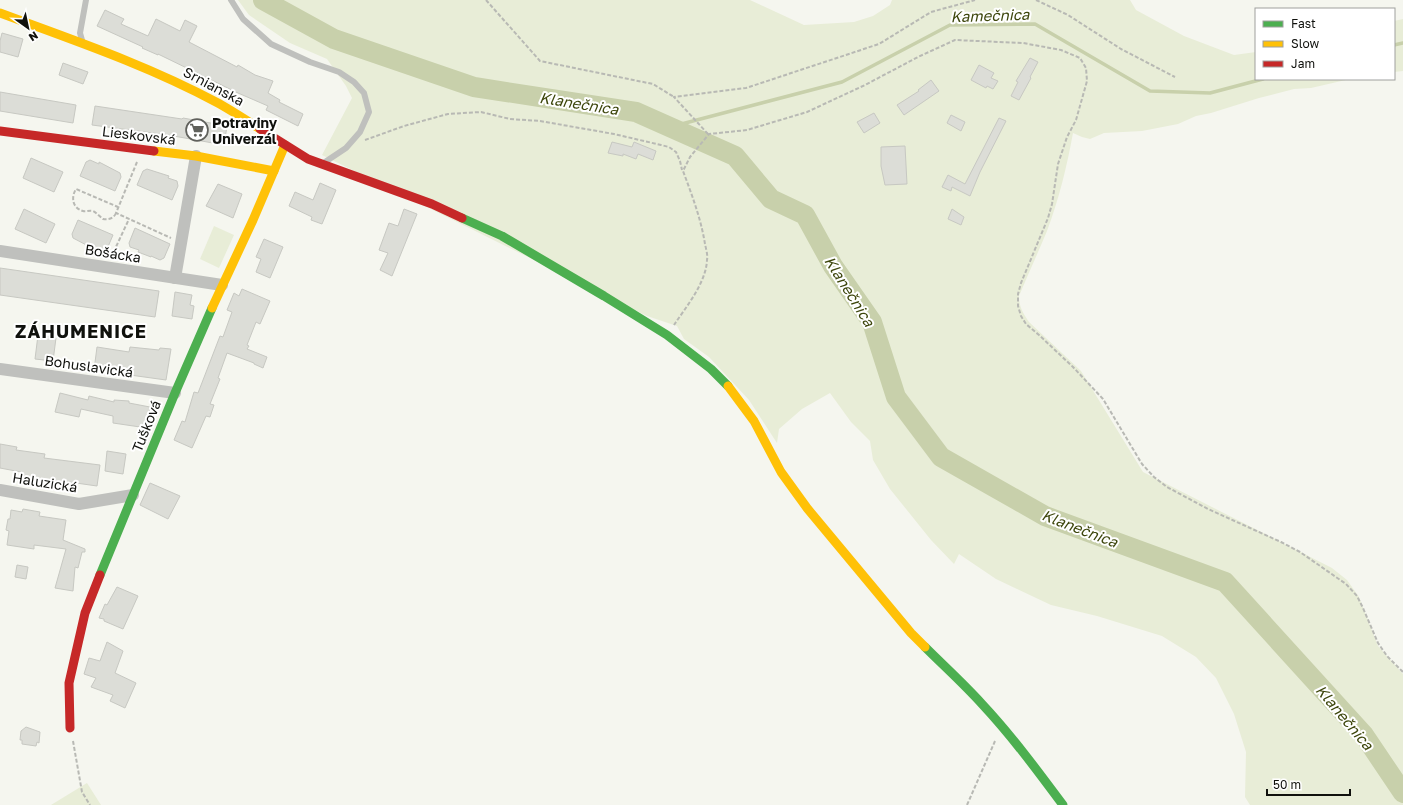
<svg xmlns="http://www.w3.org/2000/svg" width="1403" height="805" font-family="'Golos Text',sans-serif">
<rect width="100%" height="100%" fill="#f5f6ef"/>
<!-- green -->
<g fill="#e8edd7">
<path d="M238,0H750L804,25L854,22L873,16L890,5L892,0H1130L1136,10L1184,36L1234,55L1256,52V79H1350L1311,88L1294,89L1259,98L1211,113L1196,116L1178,124L1142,131L1104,133L1090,139L1082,137L1073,133C1067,166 1059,199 1047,231C1038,253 1028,274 1019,296C1019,307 1023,313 1029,322L1081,371L1143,472L1332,568L1347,580L1359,597L1378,646L1403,674V805H1250L1245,797L1246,752L1234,714L1216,678L1196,657L1162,636L1097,616L1051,605L996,579L959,554L954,564L931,540L890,489L873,460L870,441L851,422L830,393L802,409L779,429L777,443L749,400L709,357L684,339L677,326L647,316L322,155L352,98L346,86L327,59L290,43L249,15Z"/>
<polygon points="1403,19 1403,71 1394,72 1394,21"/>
<polygon points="214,226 234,235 219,268 200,259"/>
<polygon points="87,783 101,805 51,805"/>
</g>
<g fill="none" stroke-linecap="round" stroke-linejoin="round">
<!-- stream -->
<g stroke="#c8d0ab" stroke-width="3.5">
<polyline points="1394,45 1403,43"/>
<polyline points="670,127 842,82 950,25 1035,24 1150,91 1210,93 1263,79"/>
</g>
<!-- river -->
<polyline stroke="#c8d0ab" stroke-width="20" points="263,0 334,39 474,87 636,112 735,156 771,199 805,215 833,266 872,322 896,397 941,457 1045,516 1225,582 1364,735 1403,793"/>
</g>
<!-- building -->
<g fill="#dcddd7" stroke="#c7c8c2">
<polygon points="105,10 124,19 121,24 148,36 156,19 180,31 185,20 197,26 189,42 237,67 238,65 255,75 273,81 268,93 280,100 279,102 303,114 298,126 266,110 268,106 238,93 158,54 158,55 142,48 143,47 97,26"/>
<polygon points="2,33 23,39 18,57 0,52 0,41"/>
<polygon points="1030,58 1038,62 1030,77 1031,78 1019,100 1011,96 1018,82 1016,81"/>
<polygon points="63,63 88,72 83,84 59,75"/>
<polygon points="979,65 994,73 991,78 998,81 993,89 987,86 986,88 971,80"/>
<polygon points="931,80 939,91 904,115 897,105 919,91 918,90"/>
<polygon points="0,92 76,105 73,123 0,111"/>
<polygon points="95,106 182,119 183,118 227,126 224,145 168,135 92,125"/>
<polygon points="874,113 880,123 864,133 857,122"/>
<polygon points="951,115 965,122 961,131 947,123"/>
<polygon points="999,118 1006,121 980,172 970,196 952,187 951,191 942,187 948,175 965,184"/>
<polygon points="612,142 632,147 634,142 656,151 653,160 638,154 636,159 623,154 623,156 608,153"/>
<polygon points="905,146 907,184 885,185 881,166 881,147"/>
<polygon points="31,158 63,172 54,192 23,178"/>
<polygon points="90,160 99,164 99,162 120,173 121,177 115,191 80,176 86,162"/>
<polygon points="147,169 169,176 168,178 177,181 178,186 172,200 137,185 143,171"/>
<polygon points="320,183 336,190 322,224 311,220 312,217 289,206 295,192 313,200"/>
<polygon points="218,184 242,194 233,218 206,206"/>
<polygon points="24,209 55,224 46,243 15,229"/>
<polygon points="404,209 417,214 392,276 380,270 388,253 379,250 389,223 398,226"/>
<polygon points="952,209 964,217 961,225 948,219"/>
<polygon points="78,220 113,235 107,249 103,251 94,247 94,249 73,238 72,234"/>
<polygon points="135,228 170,244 164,258 160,260 151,256 151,257 138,252 139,250 130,247 129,243"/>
<polygon points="264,239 283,247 270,278 256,272 261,259 256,257"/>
<polygon points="0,268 159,291 155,317 0,295"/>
<polygon points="242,289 270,301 260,324 256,322 247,345 249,346 247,349 267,357 263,368 254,364 254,363 227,353 218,378 220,379 210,404 214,405 210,417 206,416 192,448 174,440 182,421 185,422 194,392 198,393 220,336 223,337 232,312 227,310 234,293 239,296"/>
<polygon points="175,292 192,295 190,305 194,306 192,319 172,316"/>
<polygon points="38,335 56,338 53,361 35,359"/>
<polygon points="97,347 129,352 130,347 159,350 160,348 171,349 166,380 94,370"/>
<polygon points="60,393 88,400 89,396 114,402 114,400 129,401 129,403 150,407 147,428 113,423 113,416 81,409 79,417 55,412"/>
<polygon points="0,444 17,447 16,450 45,454 44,458 100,465 97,486 69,482 69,484 41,481 41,482 20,479 21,472 0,468"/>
<polygon points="107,451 126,454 123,474 105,471"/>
<polygon points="150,483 180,496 168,519 140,505"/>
<polygon points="23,509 40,512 39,516 66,520 63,540 85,549 85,552 82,552 78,568 75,567 73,591 55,588 66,549 34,545 34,549 7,545 9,531 6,530 8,519 10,519 11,510 22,512"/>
<polygon points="17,565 28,567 26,579 15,577"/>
<polygon points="117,587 138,596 123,629 104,621 104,619 99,618 105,604 107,605"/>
<polygon points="107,642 123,651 115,673 136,683 125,708 110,701 113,695 91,687 96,678 84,674 89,658 100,661"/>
<polygon points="26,727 40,732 39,743 37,742 36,746 22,744 22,740 20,740 21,731"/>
</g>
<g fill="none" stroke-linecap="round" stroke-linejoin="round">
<!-- path -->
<g stroke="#b8b9b4" stroke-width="2" stroke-dasharray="4 2" stroke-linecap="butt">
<polyline points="486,0 540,61 653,84 674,97"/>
<polyline points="1036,0 1068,15 1121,49 1175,77"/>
<polyline points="708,134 674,97 746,88 879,44 931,12 975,0"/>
<polyline points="365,140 404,126 448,114 481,112 510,119 540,121 614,134 661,145 669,147 676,152 680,161 682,170"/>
<polyline points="137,162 116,213 171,238"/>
<path d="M116,213C114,218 109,220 103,219C100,217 97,213 93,211C89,210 86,212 83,211C72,208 71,197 76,189L118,207"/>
<polyline points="113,258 115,249 129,219"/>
<path d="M674,325C686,307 706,283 707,260C708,255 706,249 705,244C701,219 692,195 683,171L690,157L709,134L747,130L807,112L865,85L918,57L955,40L1023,43L1061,50L1080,58L1086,68L1087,81L1076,120L1067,137L1058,164L1052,204L1048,218L1021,283L1018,294V306L1021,316L1026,324L1039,335L1073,367L1103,399L1142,464L1154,477L1167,487L1208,509L1281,542L1300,552L1346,584L1357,596L1363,608L1378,643L1387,656L1403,672"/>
<polyline points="73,741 82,792 90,805"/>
<polyline points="967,805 995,741"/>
</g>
<!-- lane -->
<g stroke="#bfc0bd" stroke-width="6">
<polyline points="231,0 243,19 271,44 310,62 339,72 354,82 364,93 369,112 360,132 346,148 325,162"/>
<polyline points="82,40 80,33 86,0"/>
</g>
<!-- street -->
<g stroke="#bfc0bd" stroke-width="12">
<polyline points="0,251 222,285"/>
<polyline points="175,278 196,156"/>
<polyline points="0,369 175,393"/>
<polyline points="0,490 79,504 133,495"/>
</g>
<!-- fast -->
<g stroke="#4caf50" stroke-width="9">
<polyline points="462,218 502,236 604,296 667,335 711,369 728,386"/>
<polyline points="100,575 175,393 212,308"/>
<path d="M925,647C944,666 964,684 982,704C1011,735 1037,770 1063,805"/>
</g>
<!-- slow -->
<g stroke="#ffc107" stroke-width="9">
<path d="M0,13C73,40 147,65 216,102C231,110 246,120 260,129"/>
<polyline points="154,151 196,156 274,171"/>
<polyline points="212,308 253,220 285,145"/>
<polyline points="728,386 754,421 781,472 807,508 911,633 925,647"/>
</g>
<!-- jam -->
<g stroke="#c62828" stroke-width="9">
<polyline points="260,129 308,159 432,204 462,218"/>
<polyline points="0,131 154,151"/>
<polyline points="70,728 69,683 85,613 100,575"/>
</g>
</g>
<!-- icons -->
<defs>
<g id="supermarket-ring" transform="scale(1.15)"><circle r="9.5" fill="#fff" stroke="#60615c" stroke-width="1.5"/><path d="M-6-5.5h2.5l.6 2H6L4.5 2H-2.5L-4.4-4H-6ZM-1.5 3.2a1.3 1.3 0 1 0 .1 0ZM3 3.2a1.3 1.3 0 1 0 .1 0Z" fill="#60615c"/></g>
</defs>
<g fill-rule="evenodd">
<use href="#supermarket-ring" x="197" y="130"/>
</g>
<g text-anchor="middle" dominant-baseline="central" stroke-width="4" stroke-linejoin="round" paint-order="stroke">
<!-- street labels -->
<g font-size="14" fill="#10110d" stroke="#fff">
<text transform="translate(214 86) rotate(28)">Srnianska</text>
<text transform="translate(139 135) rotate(7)">Lieskovská</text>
<text transform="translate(113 253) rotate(9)">Bošácka</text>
<text transform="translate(89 366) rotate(8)">Bohuslavická</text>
<text transform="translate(146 426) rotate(-68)">Tušková</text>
<text transform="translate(45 482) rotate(9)">Haluzická</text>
</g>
<!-- poi labels -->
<g font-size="14" font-weight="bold" fill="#10110d" stroke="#fff" text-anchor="start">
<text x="212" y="122">Potraviny<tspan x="212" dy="16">Univerzál</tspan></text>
</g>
<!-- water labels -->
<g font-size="15" font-style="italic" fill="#3d460c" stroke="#fff">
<text transform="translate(990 15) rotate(-2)">Kamečnica</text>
<text transform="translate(579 103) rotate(9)">Klanečnica</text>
<text transform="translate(850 291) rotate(58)">Klanečnica</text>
<text transform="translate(1080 528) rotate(21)">Klanečnica</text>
<text transform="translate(1345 717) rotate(50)">Klanečnica</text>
</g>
<!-- district labels -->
<g font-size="18" font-weight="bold" letter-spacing="1" fill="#10110d" stroke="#fff">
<text x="81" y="331">ZÁHUMENICE</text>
</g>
</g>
<!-- legend -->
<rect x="1255" y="8" width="140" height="72" fill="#ffffff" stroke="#9fa09e"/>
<rect x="1263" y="21" width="20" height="6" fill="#4caf50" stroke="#9fa09e"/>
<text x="1291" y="28" font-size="12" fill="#10110d">Fast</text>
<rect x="1263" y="41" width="20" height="6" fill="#ffc107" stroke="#9fa09e"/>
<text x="1291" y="48" font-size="12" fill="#10110d">Slow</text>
<rect x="1263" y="61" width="20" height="6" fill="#c62828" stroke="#9fa09e"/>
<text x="1291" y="68" font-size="12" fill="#10110d">Jam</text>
<!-- north arrow -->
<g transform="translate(28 28) rotate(147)" stroke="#ffffff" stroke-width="3" paint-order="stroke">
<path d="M0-3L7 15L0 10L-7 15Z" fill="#10110d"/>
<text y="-6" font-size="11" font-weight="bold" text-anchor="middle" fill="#10110d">N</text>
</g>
<!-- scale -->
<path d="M1267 789v6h83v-6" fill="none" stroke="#10110d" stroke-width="2"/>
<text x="1273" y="789" font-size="12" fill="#10110d" stroke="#ffffff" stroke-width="3" paint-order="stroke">50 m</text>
</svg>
